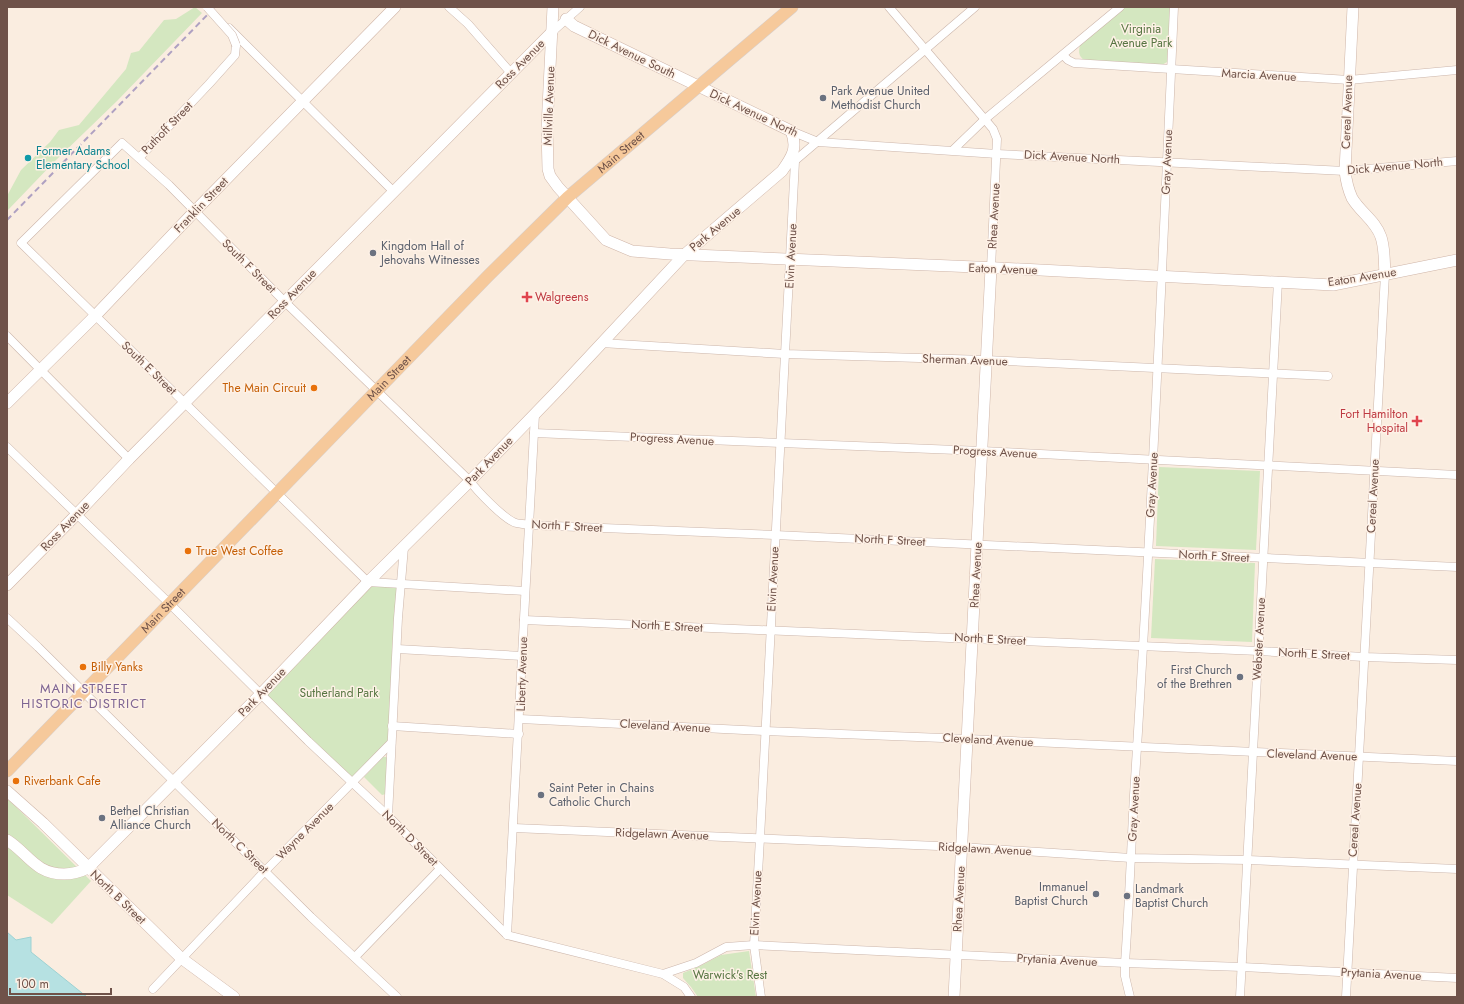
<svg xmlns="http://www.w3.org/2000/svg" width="1464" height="1004" font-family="Jost,sans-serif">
<rect width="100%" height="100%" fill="#faede0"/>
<!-- green -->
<g fill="#d4e7c0">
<polygon points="195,7 202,13 117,101 56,160 7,211 7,196 21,170 50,142 59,130 79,125 126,69 131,53 139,51 164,20 176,19"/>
<path d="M1125,7H1171L1167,62L1162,65L1087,62C1079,57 1078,54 1080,45Z"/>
<polygon points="1159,467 1260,471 1256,550 1156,546"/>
<polygon points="1155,559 1255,563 1252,642 1151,638"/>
<polygon points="368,582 401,585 391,743 353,782 261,694"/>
<polygon points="383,757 386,757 388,759 386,794 382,795 364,777"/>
<polygon points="7,798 91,881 52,924 7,895"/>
<polygon points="749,951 756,997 698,997 691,987 683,978 683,973 700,966 721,955"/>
</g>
<!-- water -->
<polygon fill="#b6e1e2" stroke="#9dd2d3" points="7,932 16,940 31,937 31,952 87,997 7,997"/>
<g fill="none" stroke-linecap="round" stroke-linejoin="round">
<!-- street casing -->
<g stroke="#ccb6ab" stroke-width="9">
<g id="street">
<polyline points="449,7 468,24 511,73"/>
<polyline points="889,7 993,129 997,139 991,268"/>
<polyline points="229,28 393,191"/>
<polyline points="552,32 580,7"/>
<polyline points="1063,55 1068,60 1074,63 1349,80 1457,70"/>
<polyline points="791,131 818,142 997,154 1345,171 1457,161"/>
<polyline points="953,150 984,120 1120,7"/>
<polyline points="139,158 209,84 235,55 236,45"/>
<polyline points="791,164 975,7"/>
<polyline points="7,336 129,459"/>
<polyline points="601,343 785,354 986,360 1328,376"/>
<polyline points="534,433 982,451 1457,475"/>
<polyline points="7,447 170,604 308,741 388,816 507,935 663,974 684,987 691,997"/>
<path d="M525,591L368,582L21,243L122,143L169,185L285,302L470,481C477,491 505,520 516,523C520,524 525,524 529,525L775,535L1457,567"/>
<polyline points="7,618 38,647 311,917 397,997"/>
<polyline points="524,620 973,639 1259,651 1364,657 1457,660"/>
<polyline points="397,649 523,656"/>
<polyline points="520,719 765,731 968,739 1457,761"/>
<polyline points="392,726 519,734"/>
<polyline points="388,816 398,618 404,547"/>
<polyline points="514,828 961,847 1131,858 1248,860 1457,869"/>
<polyline points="507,935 535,414"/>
<polyline points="355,957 440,869"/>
<polyline points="663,974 696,963 726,947 754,945 1125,963 1242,967 1457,978"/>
<polyline points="153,989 265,871 391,743"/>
<polyline points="761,997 754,945 760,838 795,161"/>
<path d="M1130,997L1125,976V963C1129,907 1131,851 1134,795C1151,533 1162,270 1174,7"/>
<polyline points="1240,997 1278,281"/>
<polyline points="1346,997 1385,274"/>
</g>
</g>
<!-- secondary casing -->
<g stroke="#cfb5a8" stroke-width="12">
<g id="secondary">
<polyline points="553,7 547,128 548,169 550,176 558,187 606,240 632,251 670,254 999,268 1333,285 1457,260"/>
<path d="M1353,7L1345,171C1346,180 1348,189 1352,198C1360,212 1376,221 1381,237C1385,249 1384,262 1385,274"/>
<polyline points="7,403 95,316 194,212 395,7"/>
<polyline points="7,585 77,514 129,459 552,32"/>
<polyline points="7,791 43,823 181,958 234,997"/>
<path d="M7,840C28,853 35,874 64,874C73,874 80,872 88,868L256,699L368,582L470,481L559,389L684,255L782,171C792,157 798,148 791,131L574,26L566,19"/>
<polyline points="954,997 991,268"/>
</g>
</g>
<!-- primary casing -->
<g stroke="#d7cfcc" stroke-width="13">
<g id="primary">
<path id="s1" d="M7,771L488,276L568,197L792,7"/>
</g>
</g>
<!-- street -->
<use href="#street" stroke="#fff" stroke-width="8"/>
<!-- secondary -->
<use href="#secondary" stroke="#fff" stroke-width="11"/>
<!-- primary -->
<use href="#primary" stroke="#f6c99b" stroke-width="12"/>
<!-- rail -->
<polyline stroke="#afa1c2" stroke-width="2" stroke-dasharray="6 4" stroke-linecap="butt" points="7,220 215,7"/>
<!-- street-bridge casing -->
<g stroke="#ccb6ab" stroke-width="9" stroke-linecap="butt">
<polyline id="street-bridge" points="207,7 232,35 236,45"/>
</g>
<!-- street-bridge -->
<use href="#street-bridge" stroke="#fff" stroke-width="8"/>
</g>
<!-- markers -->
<g fill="#6b7280" stroke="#fef1e6" stroke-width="1.5">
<circle cx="823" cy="98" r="4"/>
<circle cx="373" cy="253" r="4"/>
<circle cx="1240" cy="677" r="4"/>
<circle cx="541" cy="795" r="4"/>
<circle cx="102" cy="818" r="4"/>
<circle cx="1096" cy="894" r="4"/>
<circle cx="1127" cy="896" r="4"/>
</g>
<circle fill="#0f9aa8" stroke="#fef1e6" stroke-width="1.5" cx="28" cy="158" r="4"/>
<g fill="#e0444e" stroke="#fef1e6" stroke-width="1.5">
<path d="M525 291h4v4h4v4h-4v4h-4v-4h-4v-4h4z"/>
<path d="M1415 415h4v4h4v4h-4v4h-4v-4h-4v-4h4z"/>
</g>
<g fill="#e8710a" stroke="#fef1e6" stroke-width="1.5">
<circle cx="314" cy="388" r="4"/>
<circle cx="188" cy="551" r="4"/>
<circle cx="83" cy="667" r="4"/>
<circle cx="16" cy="781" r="4"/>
</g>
<g text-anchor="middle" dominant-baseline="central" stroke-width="3" stroke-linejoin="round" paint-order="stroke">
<!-- park labels -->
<g font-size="12" fill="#577542" stroke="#fef1e6">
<text x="1141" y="29">Virginia<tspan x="1141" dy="14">Avenue Park</tspan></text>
<text x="339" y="693">Sutherland Park</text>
<text x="730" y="975">Warwick's Rest</text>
</g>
<!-- street labels -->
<g font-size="12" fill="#6f5249" stroke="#fef1e6">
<text transform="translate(632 54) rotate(26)">Dick Avenue South</text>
<text transform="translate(520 64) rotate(-45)">Ross Avenue</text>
<text transform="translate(1259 75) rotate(3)">Marcia Avenue</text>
<text transform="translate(549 106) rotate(-88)">Millville Avenue</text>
<text transform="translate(1347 112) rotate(-88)">Cereal Avenue</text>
<text transform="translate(754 113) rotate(25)">Dick Avenue North</text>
<text transform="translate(167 128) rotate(-46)">Puthoff Street</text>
<text stroke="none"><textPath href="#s1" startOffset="872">Main Street</textPath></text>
<text transform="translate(1072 157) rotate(3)">Dick Avenue North</text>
<text transform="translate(1167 162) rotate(-88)">Gray Avenue</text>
<text transform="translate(1395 166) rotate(-5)">Dick Avenue North</text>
<text transform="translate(201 205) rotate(-46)">Franklin Street</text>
<text transform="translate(994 216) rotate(-87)">Rhea Avenue</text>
<text transform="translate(715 229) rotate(-40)">Park Avenue</text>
<text transform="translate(791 256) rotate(-87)">Elvin Avenue</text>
<text transform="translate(249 266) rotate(45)">South F Street</text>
<text transform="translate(1003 269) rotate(2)">Eaton Avenue</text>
<text transform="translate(1362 277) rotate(-9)">Eaton Avenue</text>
<text transform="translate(292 294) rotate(-46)">Ross Avenue</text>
<text transform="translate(965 360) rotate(2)">Sherman Avenue</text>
<text transform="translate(149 368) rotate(44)">South E Street</text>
<text stroke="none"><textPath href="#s1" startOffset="548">Main Street</textPath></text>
<text transform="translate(672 439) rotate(3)">Progress Avenue</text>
<text transform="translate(995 452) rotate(3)">Progress Avenue</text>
<text transform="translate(489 461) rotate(-46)">Park Avenue</text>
<text transform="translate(1152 485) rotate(-87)">Gray Avenue</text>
<text transform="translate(1373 496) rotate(-87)">Cereal Avenue</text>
<text transform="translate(65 526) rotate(-46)">Ross Avenue</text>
<text transform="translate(567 526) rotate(3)">North F Street</text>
<text transform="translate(890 540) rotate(3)">North F Street</text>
<text transform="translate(1214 556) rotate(3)">North F Street</text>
<text transform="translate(976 575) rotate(-87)">Rhea Avenue</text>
<text transform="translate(773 579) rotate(-87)">Elvin Avenue</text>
<text stroke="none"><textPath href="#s1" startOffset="224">Main Street</textPath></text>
<text transform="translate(667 626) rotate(3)">North E Street</text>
<text transform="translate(990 639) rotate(3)">North E Street</text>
<text transform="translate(1259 639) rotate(-87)">Webster Avenue</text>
<text transform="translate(1314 654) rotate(3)">North E Street</text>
<text transform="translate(522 674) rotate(-88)">Liberty Avenue</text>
<text transform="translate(262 692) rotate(-46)">Park Avenue</text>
<text transform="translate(665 726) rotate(3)">Cleveland Avenue</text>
<text transform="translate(988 740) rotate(3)">Cleveland Avenue</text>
<text transform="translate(1312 755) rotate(2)">Cleveland Avenue</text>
<text transform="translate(1134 809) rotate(-87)">Gray Avenue</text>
<text transform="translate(1355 820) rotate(-86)">Cereal Avenue</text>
<text transform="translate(305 831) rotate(-45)">Wayne Avenue</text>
<text transform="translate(662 834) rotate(2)">Ridgelawn Avenue</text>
<text transform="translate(410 838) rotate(45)">North D Street</text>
<text transform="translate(240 846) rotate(44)">North C Street</text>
<text transform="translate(985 849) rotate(3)">Ridgelawn Avenue</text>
<text transform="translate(118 897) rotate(44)">North B Street</text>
<text transform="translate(959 899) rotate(-87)">Rhea Avenue</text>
<text transform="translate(756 903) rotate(-87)">Elvin Avenue</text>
<text transform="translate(1057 960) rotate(3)">Prytania Avenue</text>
<text transform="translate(1381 974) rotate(3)">Prytania Avenue</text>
</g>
<!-- worship labels -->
<g font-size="12" fill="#5b616d" stroke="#fef1e6" text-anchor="start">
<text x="831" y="91">Park Avenue United<tspan x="831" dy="14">Methodist Church</tspan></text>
<text x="381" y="246">Kingdom Hall of<tspan x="381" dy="14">Jehovahs Witnesses</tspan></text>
<text x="1232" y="670" text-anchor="end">First Church<tspan x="1232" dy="14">of the Brethren</tspan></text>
<text x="549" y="788">Saint Peter in Chains<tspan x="549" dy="14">Catholic Church</tspan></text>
<text x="110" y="811">Bethel Christian<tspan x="110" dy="14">Alliance Church</tspan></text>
<text x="1088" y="887" text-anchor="end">Immanuel<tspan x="1088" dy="14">Baptist Church</tspan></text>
<text x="1135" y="889">Landmark<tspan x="1135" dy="14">Baptist Church</tspan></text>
</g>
<!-- culture labels -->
<g font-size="12" fill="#0d838f" stroke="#fef1e6" text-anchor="start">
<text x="36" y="151">Former Adams<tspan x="36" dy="14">Elementary School</tspan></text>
</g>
<!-- health labels -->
<g font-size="12" fill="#be3a42" stroke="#fef1e6" text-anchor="start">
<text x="535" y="297">Walgreens</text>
<text x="1408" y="414" text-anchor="end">Fort Hamilton<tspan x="1408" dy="14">Hospital</tspan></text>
</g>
<!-- food labels -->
<g font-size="12" fill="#c56008" stroke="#fef1e6" text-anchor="start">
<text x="306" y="388" text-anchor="end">The Main Circuit</text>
<text x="196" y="551">True West Coffee</text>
<text x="91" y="667">Billy Yanks</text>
<text x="24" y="781">Riverbank Cafe</text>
</g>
<!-- neighbourhood labels -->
<g font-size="13" letter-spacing="1" fill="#7e6593" stroke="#fef1e6">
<text x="84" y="688">MAIN STREET<tspan x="84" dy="15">HISTORIC DISTRICT</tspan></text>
</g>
</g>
<!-- border -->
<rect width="1464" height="1004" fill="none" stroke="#6f5249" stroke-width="16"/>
<!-- scale -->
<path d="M10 988v6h101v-6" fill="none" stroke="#6f5249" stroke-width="2"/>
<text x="16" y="988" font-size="12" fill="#6f5249" stroke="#fef1e6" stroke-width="3" paint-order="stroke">100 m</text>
</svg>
